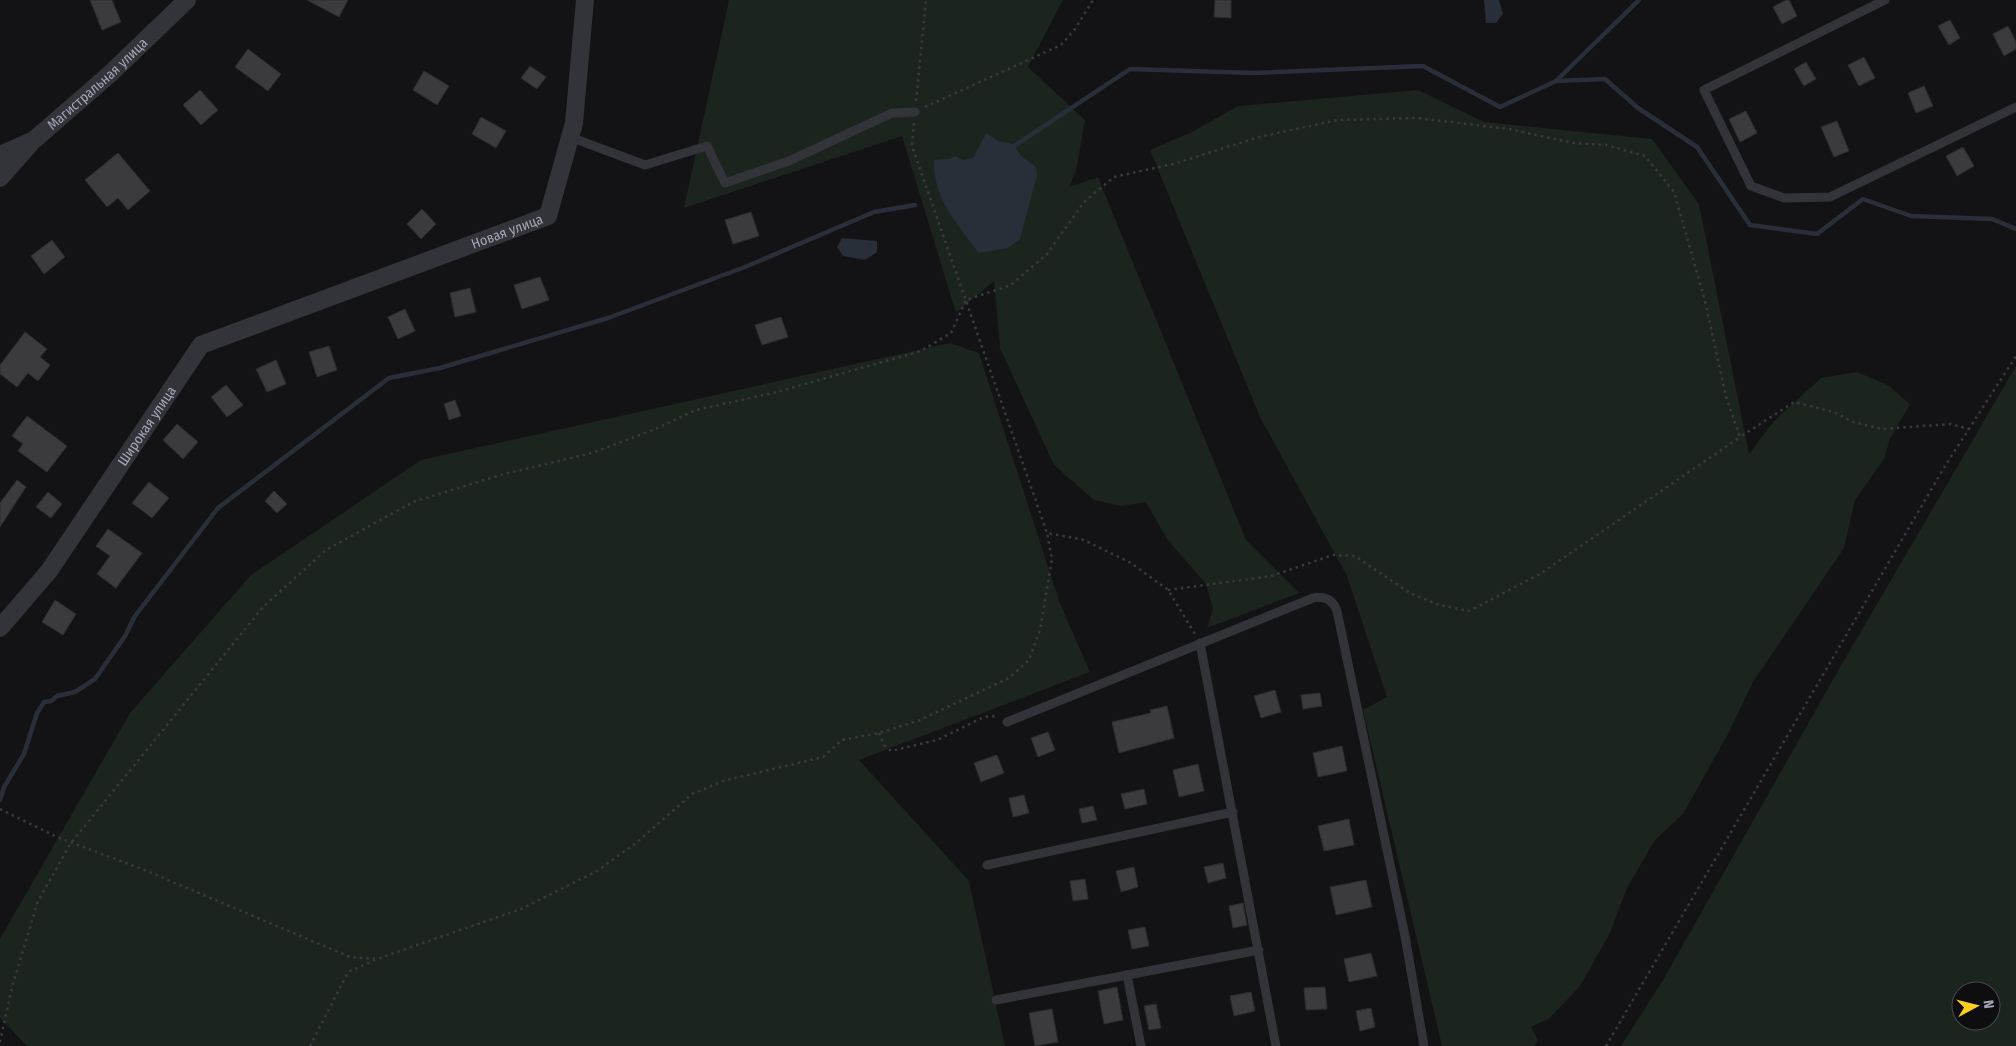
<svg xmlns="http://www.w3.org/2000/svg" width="2016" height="1046" font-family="'Fira Sans Condensed',sans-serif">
<rect width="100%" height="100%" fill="#131214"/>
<!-- green -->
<g fill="#1c241e" fill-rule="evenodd">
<polygon points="729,0 1063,0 1028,67 1085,120 1076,171 1069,187 1098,177 1246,540 1299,593 1207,628 1213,609 1206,584 1167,539 1146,502 1121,506 1094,500 1054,465 1000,348 994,281 956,313 902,136 684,208"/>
<polygon points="1418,90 1484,122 1652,139 1699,204 1749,454 1774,421 1821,378 1857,372 1888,385 1910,404 1890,439 1884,459 1855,500 1844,548 1753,682 1728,734 1683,814 1655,840 1627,888 1610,933 1580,986 1550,1018 1531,1027 1538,1040 1534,1046 1442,1046 1363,710 1387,697 1347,576 1260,417 1150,150 1192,132 1238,106"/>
<polygon points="950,343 979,353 1059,601 1090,672 859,760 969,881 1005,1046 27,1046 0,1018 0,939 130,713 251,575 421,460"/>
<path d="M2016,366V1046H1621L1663,980L1839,669ZM1961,991H1991V1021H1961Z"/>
</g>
<!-- water -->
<g fill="#282f39">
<polygon points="1484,0 1499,0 1503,14 1496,23 1486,23"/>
<path d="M986,133L998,141L1013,144L1021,156L1036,167L1037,175L1020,239L1008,248L979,253C957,224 933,199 934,160L949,159L956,156L962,160L973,158Z"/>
<polygon points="842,238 877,241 877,252 865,260 843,256 837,247"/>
</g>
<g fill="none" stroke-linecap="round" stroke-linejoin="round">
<!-- stream -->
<g stroke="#282f39" stroke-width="4.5">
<polyline points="1556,81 1605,79 1638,108 1697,147 1750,225 1817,234 1863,199 1911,216 1992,219 2016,229"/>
<polyline points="1011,148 1130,69 1254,73 1423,66 1500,107 1556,81 1639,0"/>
<polyline points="0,800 4,787 24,754 37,713 44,702 51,701 57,696 75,692 95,679 125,636 135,616 218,508 389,378 440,368 608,318 745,267 874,212 915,205"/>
</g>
</g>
<!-- building -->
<g fill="#3a3a3f" stroke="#2d2c30">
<polygon points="90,0 112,0 121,22 102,30"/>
<polygon points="307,0 348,0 339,17"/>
<polygon points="1215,0 1231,0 1231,18 1214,17"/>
<polygon points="1786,0 1789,0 1797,16 1782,24 1773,7"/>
<polygon points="1950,20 1960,38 1949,45 1938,26"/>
<polygon points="2008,26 2016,42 2016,49 2004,56 1993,34"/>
<polygon points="248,49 281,74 268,91 235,67"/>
<polygon points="1864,57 1875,78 1859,86 1848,65"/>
<polygon points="1806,62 1816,79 1804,86 1794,69"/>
<polygon points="530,66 546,77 537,89 521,78"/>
<polygon points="424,71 449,86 437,105 413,90"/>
<polygon points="1924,86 1933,106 1916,113 1908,93"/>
<polygon points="200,90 218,110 201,125 183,105"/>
<polygon points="1746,111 1757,133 1740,142 1729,119"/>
<polygon points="481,117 506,131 496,148 472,134"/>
<polygon points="1837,121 1849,151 1834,157 1821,127"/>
<polygon points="1963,147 1974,166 1957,176 1946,156"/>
<polygon points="118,153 150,191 128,210 118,198 107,207 85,180"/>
<polygon points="422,209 436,224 421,239 407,224"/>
<polygon points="751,212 759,236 733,244 725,220"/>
<polygon points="52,240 65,257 44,274 31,256"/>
<polygon points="540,277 549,300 522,309 514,285"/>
<polygon points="470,288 476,312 455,317 450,293"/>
<polygon points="405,309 415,331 398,339 388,317"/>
<polygon points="781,317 788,337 762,345 755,325"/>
<polygon points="25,332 47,349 40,357 50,365 38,381 28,373 17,387 0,374 0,365"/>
<polygon points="329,346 337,370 317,377 309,352"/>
<polygon points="276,360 286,384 267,392 256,369"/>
<polygon points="226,385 243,405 227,417 211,397"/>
<polygon points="455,400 461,416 449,420 444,404"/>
<polygon points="27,416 67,446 47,472 18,451 23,444 12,436"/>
<polygon points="177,424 198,442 183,459 163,440"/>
<polygon points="17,480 26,487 0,527 0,503"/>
<polygon points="149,482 169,498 152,518 132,503"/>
<polygon points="274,491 287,504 277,513 265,501"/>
<polygon points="48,492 62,504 51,518 36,507"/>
<polygon points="108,529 142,553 116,588 97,574 110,556 96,546"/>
<polygon points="55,600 76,614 63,635 42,622"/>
<polygon points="1275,690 1281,712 1261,718 1254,696"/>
<polygon points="1320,693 1322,706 1303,709 1301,695"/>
<polygon points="1167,706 1174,738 1119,753 1112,722 1151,713 1150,710"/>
<polygon points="1048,732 1055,750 1038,757 1031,738"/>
<polygon points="1342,746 1347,771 1318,777 1313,753"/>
<polygon points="997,755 1004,773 981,782 974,763"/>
<polygon points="1198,764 1204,791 1179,797 1173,770"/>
<polygon points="1144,789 1147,804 1125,809 1121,794"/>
<polygon points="1024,795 1029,813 1013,817 1009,798"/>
<polygon points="1093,806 1097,820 1082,823 1079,809"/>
<polygon points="1349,819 1354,845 1324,851 1318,826"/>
<polygon points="1223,863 1226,878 1208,883 1204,867"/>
<polygon points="1134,867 1138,887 1121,892 1116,871"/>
<polygon points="1085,879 1088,899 1073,901 1070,881"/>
<polygon points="1366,880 1372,907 1336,915 1330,887"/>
<polygon points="1243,903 1247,925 1233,928 1229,906"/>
<polygon points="1145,927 1149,946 1132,949 1128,930"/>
<polygon points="1371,953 1377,976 1349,982 1344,959"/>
<polygon points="1117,987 1123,1020 1104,1024 1098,991"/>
<polygon points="1325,987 1327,1009 1306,1010 1304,988"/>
<polygon points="1251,992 1255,1011 1234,1016 1230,996"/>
<polygon points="1156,1004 1161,1028 1149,1030 1144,1006"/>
<polygon points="1371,1008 1375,1027 1360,1031 1356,1011"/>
<polygon points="1052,1009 1058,1042 1035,1046 1029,1013"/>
</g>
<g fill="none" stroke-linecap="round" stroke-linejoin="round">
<!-- path -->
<g stroke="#393a41" stroke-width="2.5" stroke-dasharray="2.5 4" stroke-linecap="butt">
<polyline points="916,101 926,0"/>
<polyline points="925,107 1061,45 1075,29 1093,0"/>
<polyline points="914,123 912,146 1047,533 1084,540 1131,563 1168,590 1195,634"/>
<polyline points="1168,590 1271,576 1333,555 1355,556 1410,593 1436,604 1469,611 1540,574 1740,437"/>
<polyline points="879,733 884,745 891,751 937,740 984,717 996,716"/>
<polyline points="0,809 57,837 142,869 350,957 377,959 521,909 597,871 636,843 692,794 723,781 823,757 842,740 879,733 920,720 1009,678 1029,660 1040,630 1052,559 1047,533"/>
<polyline points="0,1042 12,987 38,901 71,843 263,607 326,550 413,502 504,474 592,453 653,430 696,410 777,392 921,351 951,333 966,300 1011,285 1047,254 1084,202 1114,177 1173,164 1259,137 1338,120 1417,118 1509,129 1573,143 1606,145 1645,156 1674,192 1705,301 1726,397 1740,437 1794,402 1834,412 1853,422 1882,429 1951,424 1969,429"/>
<polyline points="310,1046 348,972 375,960"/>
<polyline points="1606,1046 1945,466 2016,356"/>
</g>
<!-- service -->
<g stroke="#33333a" stroke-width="9">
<polyline points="1885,0 1704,90 1751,186 1784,198 1830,197 2016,107"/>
<polyline points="570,137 645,165 707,146 725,183 789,161 892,113 915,112"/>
<polyline points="1200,643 1276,1046"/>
<path d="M1007,722L1313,598C1325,595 1333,600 1337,611L1405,936L1424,1046"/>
<polyline points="987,865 1233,812"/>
<polyline points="1127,975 1141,1046"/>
<polyline points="996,1000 1259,950"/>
</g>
<!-- minor -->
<g stroke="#33333a" stroke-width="18">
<path id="s1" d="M0,155L34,140L111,73L187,0"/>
<polyline points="0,178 30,144"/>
<path id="s2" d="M0,628L49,571L201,345L548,216L574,123L585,0"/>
</g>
</g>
<g text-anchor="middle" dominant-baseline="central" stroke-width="4" stroke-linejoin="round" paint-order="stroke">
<!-- street labels -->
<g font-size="14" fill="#a3a7b6" stroke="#0e0d0f">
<text stroke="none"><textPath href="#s1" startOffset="122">Магистральная улица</textPath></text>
<text stroke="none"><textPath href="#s2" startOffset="674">Новая улица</textPath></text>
<text stroke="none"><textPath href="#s2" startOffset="250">Широкая улица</textPath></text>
</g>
</g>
<!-- north arrow -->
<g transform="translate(1976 1006) rotate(83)"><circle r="24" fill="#0e0d0f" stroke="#4a4b52"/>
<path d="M0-4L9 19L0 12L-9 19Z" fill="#ffcd20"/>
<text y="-8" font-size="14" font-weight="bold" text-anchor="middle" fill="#a3a7b6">N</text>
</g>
</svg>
